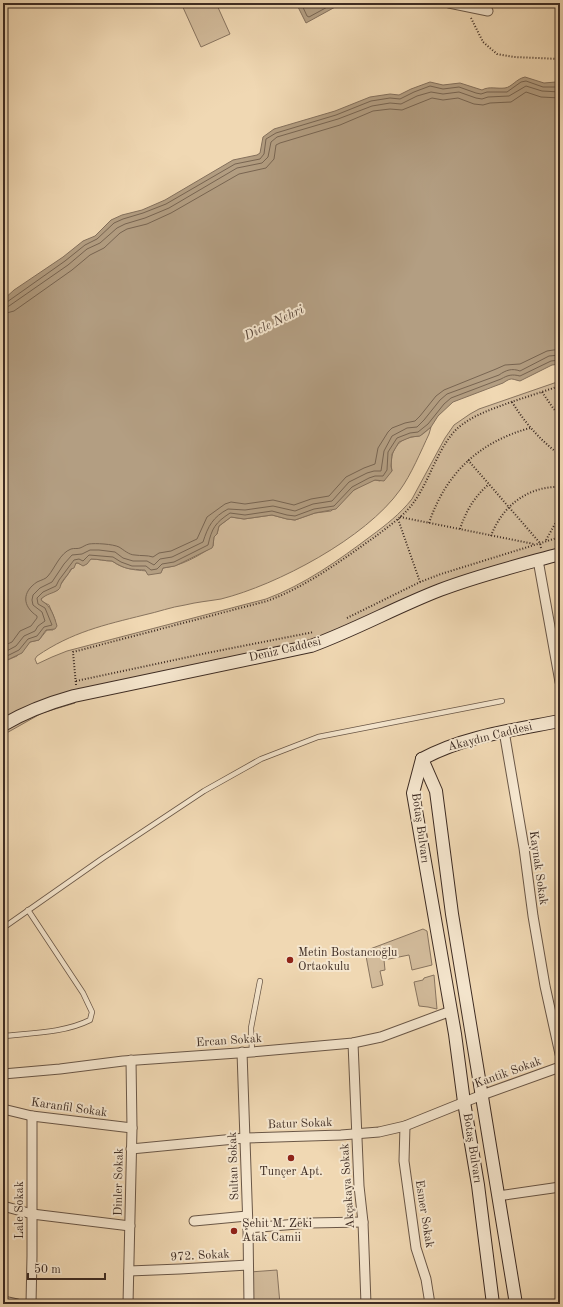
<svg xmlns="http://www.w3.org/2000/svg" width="563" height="1307" font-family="'Old Standard TT',serif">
<rect width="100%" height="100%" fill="#f0d8b3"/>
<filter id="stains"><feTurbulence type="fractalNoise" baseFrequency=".005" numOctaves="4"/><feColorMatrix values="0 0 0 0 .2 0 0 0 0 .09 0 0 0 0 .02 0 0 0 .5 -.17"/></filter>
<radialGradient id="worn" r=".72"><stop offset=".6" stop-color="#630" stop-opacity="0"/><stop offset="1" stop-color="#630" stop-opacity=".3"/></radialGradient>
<!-- green -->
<g fill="#d2bb9b" stroke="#88745f">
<polygon points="181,3 216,3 230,34 201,47"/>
<path d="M560,381V554L467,580L336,637L74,697L75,703L42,713L3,735V662L17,656L30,642L39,640L47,630H53L55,620L49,605L41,601V599L48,593L56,591L76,563H78L80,564L88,562L91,559C98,559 105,561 112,561C127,572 143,570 161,572L163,568C181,566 199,556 213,546L214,536L217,534L219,526L231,517L244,519L272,515L287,519L295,520L315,513L331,511L354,490L370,481L375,480L380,481L392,471C389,455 395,440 412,437C415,436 418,437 421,435C425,433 428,429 431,427L429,434C421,451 411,475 400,490C366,538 277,585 221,599C209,601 197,602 185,605C171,607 158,612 144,615C104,625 72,632 37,656L35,659L37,664L52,657L67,651L266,599C304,585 339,560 371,536C386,525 400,514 412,499L445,438L454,425L470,414L479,409Z"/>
<polygon points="423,929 427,931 432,965 412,970 409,955 384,960 385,970 380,971 383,985 372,988 366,956 370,949"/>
<polygon points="434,975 437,1009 428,1007 419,1006 414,982 423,980 424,978"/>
<polygon points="277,1270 280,1304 253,1304 250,1272"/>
</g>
<!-- water -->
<g fill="#b39e82" stroke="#84705c">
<polygon points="296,3 335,3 337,6 306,23"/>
<path d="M525,77L544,83L556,82L560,84V364L552,365L520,381C511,379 512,377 503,383L453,402L438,416L431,427L420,436L411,437L399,442L392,454L391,466L392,471L384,481L375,480L354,490L336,509L315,513L295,520L287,519L272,515L244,519L231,517L219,526L217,534L214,537L213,546L212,548L175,566L163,568L161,573L148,575L145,570C130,569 126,570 112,561C105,561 98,559 91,559L87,564L83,566L78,563H76L74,568L71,569C69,574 65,577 62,582C60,585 61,588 58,590C52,594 48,593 41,599L42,601C51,606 54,616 57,626L55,629L46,630L39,640L30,642L22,653L3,662V300L14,290L63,257L83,241L95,236L111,220L122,215L142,210L165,200L233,160L257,155L260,153L263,137L274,129L335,111L370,97L390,94L399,95L411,89L430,82L443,85L460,83L482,90C489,86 497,89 505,88C512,87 516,79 525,77Z"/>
</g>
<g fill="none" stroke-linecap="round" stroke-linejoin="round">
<!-- shore -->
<g stroke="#786552" stroke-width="1">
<polyline points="301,3 307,16 309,17 331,5 332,3"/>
<polyline points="3,303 7,302 65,261 85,245 97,239 114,223 123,219 143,213 166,204 235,164 260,159 264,154 266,139 276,133 336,115 371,101 390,98 400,99 414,92 430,86 443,89 459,87 476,93 481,94 487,92 507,92 521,82 526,81 543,87 560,87"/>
<polyline points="3,308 9,306 68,265 87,249 100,243 117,228 125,224 145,218 169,208 237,168 262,163 268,157 271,142 277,137 338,119 372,106 390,103 401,104 417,96 431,92 443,94 459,92 476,98 482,99 488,97 509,96 526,86 542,91 560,92"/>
<polyline points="3,314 14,311 72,270 90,255 104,248 120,233 127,229 147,224 171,213 239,174 266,168 274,159 276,145 280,143 340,125 373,111 390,109 402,110 432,98 443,100 458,98 474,104 483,105 490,103 511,102 526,92 541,97 560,98"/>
<path d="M3,646L12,642L20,631L31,626L37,618V616C22,606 22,592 37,582C41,580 46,579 48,576C55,568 60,553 71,549C74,548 78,549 80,548C83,547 85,545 89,544C95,543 113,544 119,547C124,550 129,555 135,555C141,556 147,555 153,557L159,553L171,551L197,539L207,517L225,504L231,502L245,504L273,500L294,505L311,499L329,496L346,477L364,468L375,464L378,448L388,432L392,428L405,423L415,421L420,416L436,396L444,390L496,369L505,365L520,364L547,351L560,349"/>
<path d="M3,653L16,646L24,636L35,631L38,626L45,621L42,612L33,605L32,600L33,595L40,588L52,582L64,564L72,555L82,554L90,550H99L115,552L123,558L133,561H147L154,565L160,559L172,557L203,542C208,526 213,517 228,509L245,510L273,506L295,511L313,504L332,501L349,482L367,473L374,471H381L384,451L392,436L407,428L417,427L424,420L440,400L447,394L499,375C506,370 512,368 520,371L549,356L560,355"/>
<path d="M3,658L19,650L28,639L37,636L44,627L52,625L45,608L38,604L37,598L43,592L56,586L59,580L74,560L79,559L83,561L89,555L113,557L121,562L132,566H146L151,570L157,569L162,564L174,562L208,545C212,528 215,523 230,513L245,515L272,511L287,515L295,516L314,509L334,506L352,487L369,478L375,476H383L387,470L388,452L397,438L410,433L418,432L428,424L444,404L451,398L501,379C508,375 512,374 520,376L551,361L560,360"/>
</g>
<!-- lane casing -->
<g stroke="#6a5747" stroke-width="6">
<g id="lane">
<polyline points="3,928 103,858 204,791 261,759 318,737 502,701"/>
<path d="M3,1036C31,1033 64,1033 90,1020L92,1012L83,993L28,910"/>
<polyline points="252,1052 251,1028 260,981"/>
</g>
</g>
<!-- street casing -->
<g stroke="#6a5747" stroke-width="11">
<g id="street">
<polyline points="449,3 488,11"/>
<polyline points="538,560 560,682"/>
<polyline points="504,731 524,848 533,916 545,986 560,1054"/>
<polyline points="353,1043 359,1186 363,1222 366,1304"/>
<polyline points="242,1052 248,1228 249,1304"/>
<polyline points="3,1074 60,1069 123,1061 252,1052 353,1043 381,1037 451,1011"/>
<polyline points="3,1109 32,1116 132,1128"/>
<polyline points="405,1126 404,1161 416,1248 426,1279 430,1304"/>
<polyline points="131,1149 245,1138 341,1135 379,1132 405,1126 482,1095 560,1067"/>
<polyline points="498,1196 560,1187"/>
<polyline points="3,1206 32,1214 130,1226"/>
<polyline points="194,1221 247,1216"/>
<polyline points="248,1228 310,1223 363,1222"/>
<polyline points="129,1271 180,1269 248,1265"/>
<polyline points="3,1301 17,1304"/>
<polyline points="31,1304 32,1256 32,1116"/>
<polyline points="128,1304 132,1128 131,1060"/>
</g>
</g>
<!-- secondary casing -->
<g stroke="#3e2c23" stroke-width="14">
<g id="secondary">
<path d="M3,725C25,712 49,703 74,696L311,646C355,630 396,607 440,590C479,575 520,565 560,554"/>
<polyline points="422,759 436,791 452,914 516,1304"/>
<polyline points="422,759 413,793 455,1034 464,1102 478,1185 493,1304"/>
<path d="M422,759C464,736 514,730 560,721"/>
</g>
</g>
<!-- path -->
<g stroke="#3e2c23" stroke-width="2" stroke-dasharray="1 2" stroke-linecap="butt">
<polyline points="471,18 483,42 497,54 514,57 560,59"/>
<polyline points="542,392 553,408 560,416"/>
<path d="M512,402C525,423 540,440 560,455"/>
<polyline points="468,460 540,543 541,548"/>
<polyline points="400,517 534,544"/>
<polyline points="398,519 420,582"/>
<path d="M429,523C446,473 479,442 530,428"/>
<path d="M460,529C466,511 474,497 489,484"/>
<path d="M491,536C502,506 528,486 560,487"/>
<polyline points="546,540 560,515"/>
<polyline points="347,618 420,582 441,574 560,537"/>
<polyline points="76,681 212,652 314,632"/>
<path d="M76,685L73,652L267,601C306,587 342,560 376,536C389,526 404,516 414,502C430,480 439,444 459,427C475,414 493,409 511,402C527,397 544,391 560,386"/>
</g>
<!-- lane -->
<use href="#lane" stroke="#f5e6ce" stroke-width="4.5"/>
<!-- street -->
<use href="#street" stroke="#f5e6ce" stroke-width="9"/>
<!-- secondary -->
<use href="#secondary" stroke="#f5e6ce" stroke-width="12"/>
</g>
<!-- markers -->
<g fill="#8f2418" stroke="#f5e6ce" stroke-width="1.5">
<circle cx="290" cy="960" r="4"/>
<circle cx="291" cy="1158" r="4"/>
<circle cx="234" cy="1231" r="4"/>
</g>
<g text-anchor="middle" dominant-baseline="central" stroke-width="4" stroke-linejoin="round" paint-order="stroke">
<!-- street labels -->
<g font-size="12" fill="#3e2c23" stroke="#f5e6ce">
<text transform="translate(285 650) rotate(-13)">Deniz Caddesi</text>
<text transform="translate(490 737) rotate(-14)">Akaydın Caddesi</text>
<text transform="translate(420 828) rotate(82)">Botaş Bulvarı</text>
<text transform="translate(538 868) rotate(82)">Kaynak Sokak</text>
<text transform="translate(229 1041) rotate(-4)">Ercan Sokak</text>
<text transform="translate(508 1073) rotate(-20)">Kantik Sokak</text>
<text transform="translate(69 1108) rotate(8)">Karanfil Sokak</text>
<text transform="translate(300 1124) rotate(-2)">Batur Sokak</text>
<text transform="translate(472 1148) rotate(81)">Botaş Bulvarı</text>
<text transform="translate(234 1166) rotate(-92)">Sultan Sokak</text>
<text transform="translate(119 1182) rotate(-89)">Dinler Sokak</text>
<text transform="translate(348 1186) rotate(-94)">Akçakaya Sokak</text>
<text transform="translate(20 1210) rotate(-90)">Lale Sokak</text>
<text transform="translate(424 1214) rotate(81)">Esmer Sokak</text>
<text transform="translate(200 1256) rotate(-3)">972. Sokak</text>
</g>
<!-- poi labels -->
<g font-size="12" fill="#3e2c23" stroke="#f5e6ce" text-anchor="start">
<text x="298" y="953">Metin Bostancıoğlu<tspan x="298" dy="14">Ortaokulu</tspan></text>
<text x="291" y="1172" text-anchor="middle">Tunçer Apt.</text>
<text x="242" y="1224">Şehit M. Zeki<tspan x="242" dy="14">Atak Camii</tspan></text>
</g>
<!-- water labels -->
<g font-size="13" font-style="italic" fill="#5b483b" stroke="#f5e6ce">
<text transform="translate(274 323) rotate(-26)">Dicle Nehri</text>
</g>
</g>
<!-- margin -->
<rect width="563" height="1307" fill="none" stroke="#f0d8b3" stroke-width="16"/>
<rect x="4" y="4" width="555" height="1299" fill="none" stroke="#3e2c23" stroke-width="2"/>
<rect x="8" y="8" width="547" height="1291" fill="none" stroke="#3e2c23"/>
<!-- scale -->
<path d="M28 1273v6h77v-6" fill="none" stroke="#3e2c23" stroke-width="2"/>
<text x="34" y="1273" font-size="12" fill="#3e2c23" stroke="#f5e6ce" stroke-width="3" paint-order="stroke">50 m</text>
<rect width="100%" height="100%" filter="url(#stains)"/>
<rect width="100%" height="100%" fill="url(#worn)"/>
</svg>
